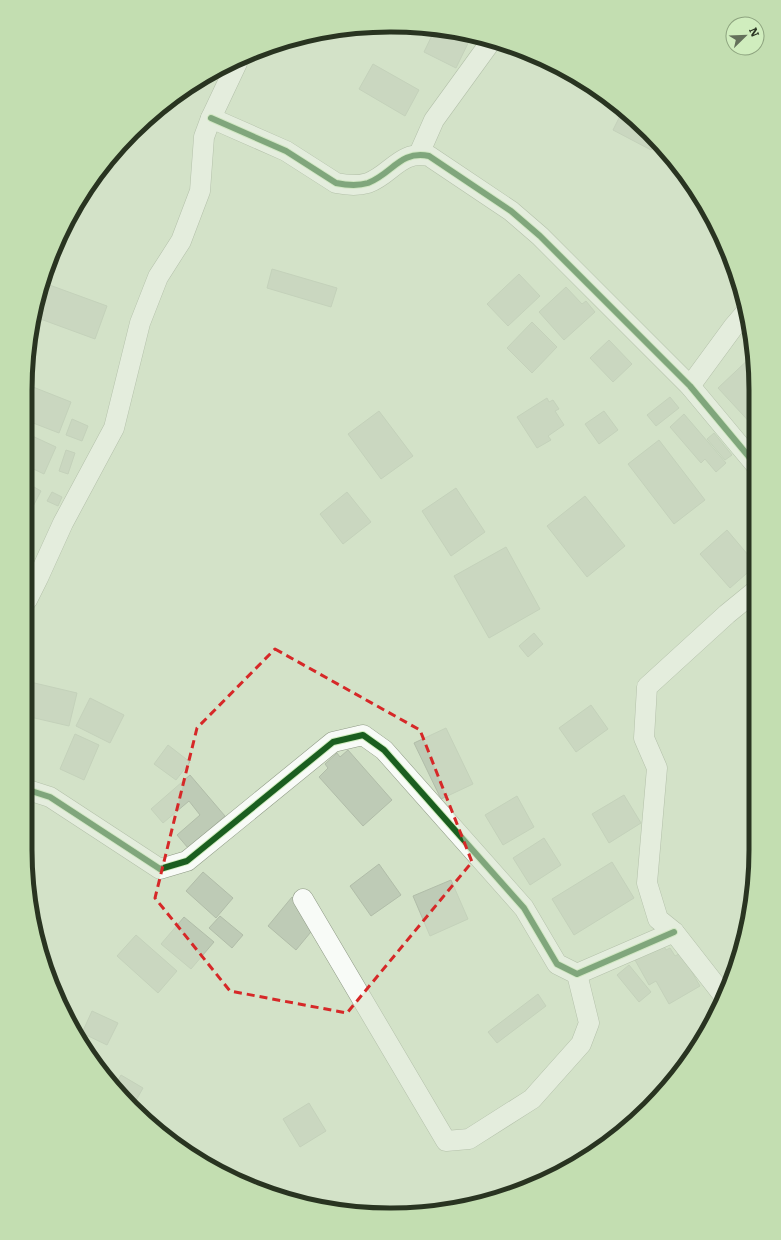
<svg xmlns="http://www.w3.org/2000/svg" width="781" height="1240" font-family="Literata,serif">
<rect width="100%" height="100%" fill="#d3e2c8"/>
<!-- building -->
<g fill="#becbb6" stroke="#b1bda9">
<polygon points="435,29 472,35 456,68 424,52"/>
<polygon points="373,64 419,90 405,116 359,89"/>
<polygon points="623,110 656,141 651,150 613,130"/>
<polygon points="272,269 337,288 331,307 267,288"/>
<polygon points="519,274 540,296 508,326 487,304"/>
<polygon points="44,283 107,306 95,339 35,317"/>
<polygon points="566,287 582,304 586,301 595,312 564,340 539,312"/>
<polygon points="532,322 557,347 532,373 507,348"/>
<polygon points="609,340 632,364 613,382 590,358"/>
<polygon points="753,355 755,366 755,428 718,388"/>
<polygon points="28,385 71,402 59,433 28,421"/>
<polygon points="670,397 679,408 656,426 647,415"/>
<polygon points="547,398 549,402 553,400 559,409 555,411 564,425 548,436 551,440 537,448 517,417"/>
<polygon points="379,411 413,456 381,479 348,434"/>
<polygon points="604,411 618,430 599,444 585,424"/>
<polygon points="684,414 726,463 716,472 705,459 701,463 670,427"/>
<polygon points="72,419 88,426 82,441 66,435"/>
<polygon points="714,433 732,455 725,460 707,439"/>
<polygon points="28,434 56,447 44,474 27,466"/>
<polygon points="659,440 705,500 674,524 628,464"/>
<polygon points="66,450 75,453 68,474 59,471"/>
<polygon points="27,483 41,491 27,518"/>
<polygon points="456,488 485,532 451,556 422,511"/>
<polygon points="52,492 62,497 58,506 47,501"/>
<polygon points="347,492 371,522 343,544 320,514"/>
<polygon points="585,496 625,546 587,577 547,526"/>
<polygon points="727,530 754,562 754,567 730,588 700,554"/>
<polygon points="506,547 540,609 489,638 454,576"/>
<polygon points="534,633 543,644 528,657 519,646"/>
<polygon points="26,681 77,693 69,726 26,716"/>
<polygon points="90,698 124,715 110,743 76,726"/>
<polygon points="591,705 608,729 576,752 559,728"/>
<polygon points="446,728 473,784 441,799 414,743"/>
<polygon points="75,734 99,745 84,780 60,769"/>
<polygon points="168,745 190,762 176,780 154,764"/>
<polygon points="348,750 392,800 363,826 319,777 328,768 325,764 337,753 340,757"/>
<polygon points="190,775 225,816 188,848 177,835 200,815 189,801 163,823 151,809"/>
<polygon points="624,795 641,823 609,843 592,814"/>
<polygon points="517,796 534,827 503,845 485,815"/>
<polygon points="25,797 32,799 25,827"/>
<polygon points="544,838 561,865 530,885 513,858"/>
<polygon points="612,862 634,898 574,935 552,899"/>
<polygon points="379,864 401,895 371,916 350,886"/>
<polygon points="203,872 233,898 216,918 186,891"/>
<polygon points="451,880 468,919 430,936 413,896"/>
<polygon points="292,897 320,921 296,950 268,926"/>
<polygon points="220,916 243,935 232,948 209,928"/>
<polygon points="184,917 214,942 191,969 161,944"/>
<polygon points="136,935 177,971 158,993 117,956"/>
<polygon points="663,944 666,950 670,948 675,956 681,953 700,986 669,1004 656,981 649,985 635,960"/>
<polygon points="629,965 651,992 639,1002 617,975"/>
<polygon points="538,994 546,1006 497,1043 488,1032"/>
<polygon points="92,1011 118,1023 107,1045 82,1033"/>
<polygon points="121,1075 143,1088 134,1104 116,1084"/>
<polygon points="309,1103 326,1131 300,1147 283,1119"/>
</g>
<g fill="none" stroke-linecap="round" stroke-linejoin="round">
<!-- minor casing -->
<g stroke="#8e9985" stroke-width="21">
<g id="minor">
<path d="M211,118L286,151L336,183C346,185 358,186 368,183C392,174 400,150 429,156L511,211L540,236L690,386L755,464"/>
<polyline points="419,154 434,120 492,40"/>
<polyline points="690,386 734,326 746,312"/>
<polyline points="27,600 38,578 63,523 114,428 140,323 158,277 181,241 200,191 204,137 211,118 237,63 237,61"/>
<polyline points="25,789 50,797 160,869 187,861 333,742 363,735 384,750 524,908 557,964 577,974 674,932"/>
<polyline points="303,899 446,1141 469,1139 532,1099 581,1044 589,1023 577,974"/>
<polyline points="724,996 674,932 658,919 647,883 657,768 644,738 647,687 727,614 754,592"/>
</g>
</g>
<!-- minor -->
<use href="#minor" stroke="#f8fbf7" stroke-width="20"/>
<!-- cycleway casing -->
<g stroke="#d0edbe" stroke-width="8">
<g id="cycleway">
<path d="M211,118L286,151L336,183C346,185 358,186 368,183C392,174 400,150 429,156L511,211L540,236L690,386L755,464"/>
<polyline points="25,789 50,797 160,869 187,861 333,742 363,735 384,750 524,908 557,964 577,974 674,932"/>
</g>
</g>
<!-- cycleway -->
<use href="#cycleway" stroke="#1b5e20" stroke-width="6"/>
</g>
<!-- marked area -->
<path d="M0 0H781V1240H0ZM275,649L420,730L472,862L347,1013L230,991L155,898L197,728Z" fill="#d3e2c8" fill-opacity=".55" fill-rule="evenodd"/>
<path fill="none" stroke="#d62828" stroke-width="3" stroke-dasharray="8 5" stroke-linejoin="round" d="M275,649L420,730L472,862L347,1013L230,991L155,898L197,728Z"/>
<!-- crop -->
<path d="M0 0H781V1240H0ZM390 32H391A358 358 0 0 1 749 390V850A358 358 0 0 1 391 1208H390A358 358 0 0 1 32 850V390A358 358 0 0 1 390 32Z" fill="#c3deb1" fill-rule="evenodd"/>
<path fill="none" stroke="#293421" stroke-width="5" d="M390 32H391A358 358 0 0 1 749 390V850A358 358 0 0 1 391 1208H390A358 358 0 0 1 32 850V390A358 358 0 0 1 390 32Z"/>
<!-- north arrow -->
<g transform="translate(745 36) rotate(67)"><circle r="19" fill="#d0edbe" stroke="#8da37f"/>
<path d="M0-3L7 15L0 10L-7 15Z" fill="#64715b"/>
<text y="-6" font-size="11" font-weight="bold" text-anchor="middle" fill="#293421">N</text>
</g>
</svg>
